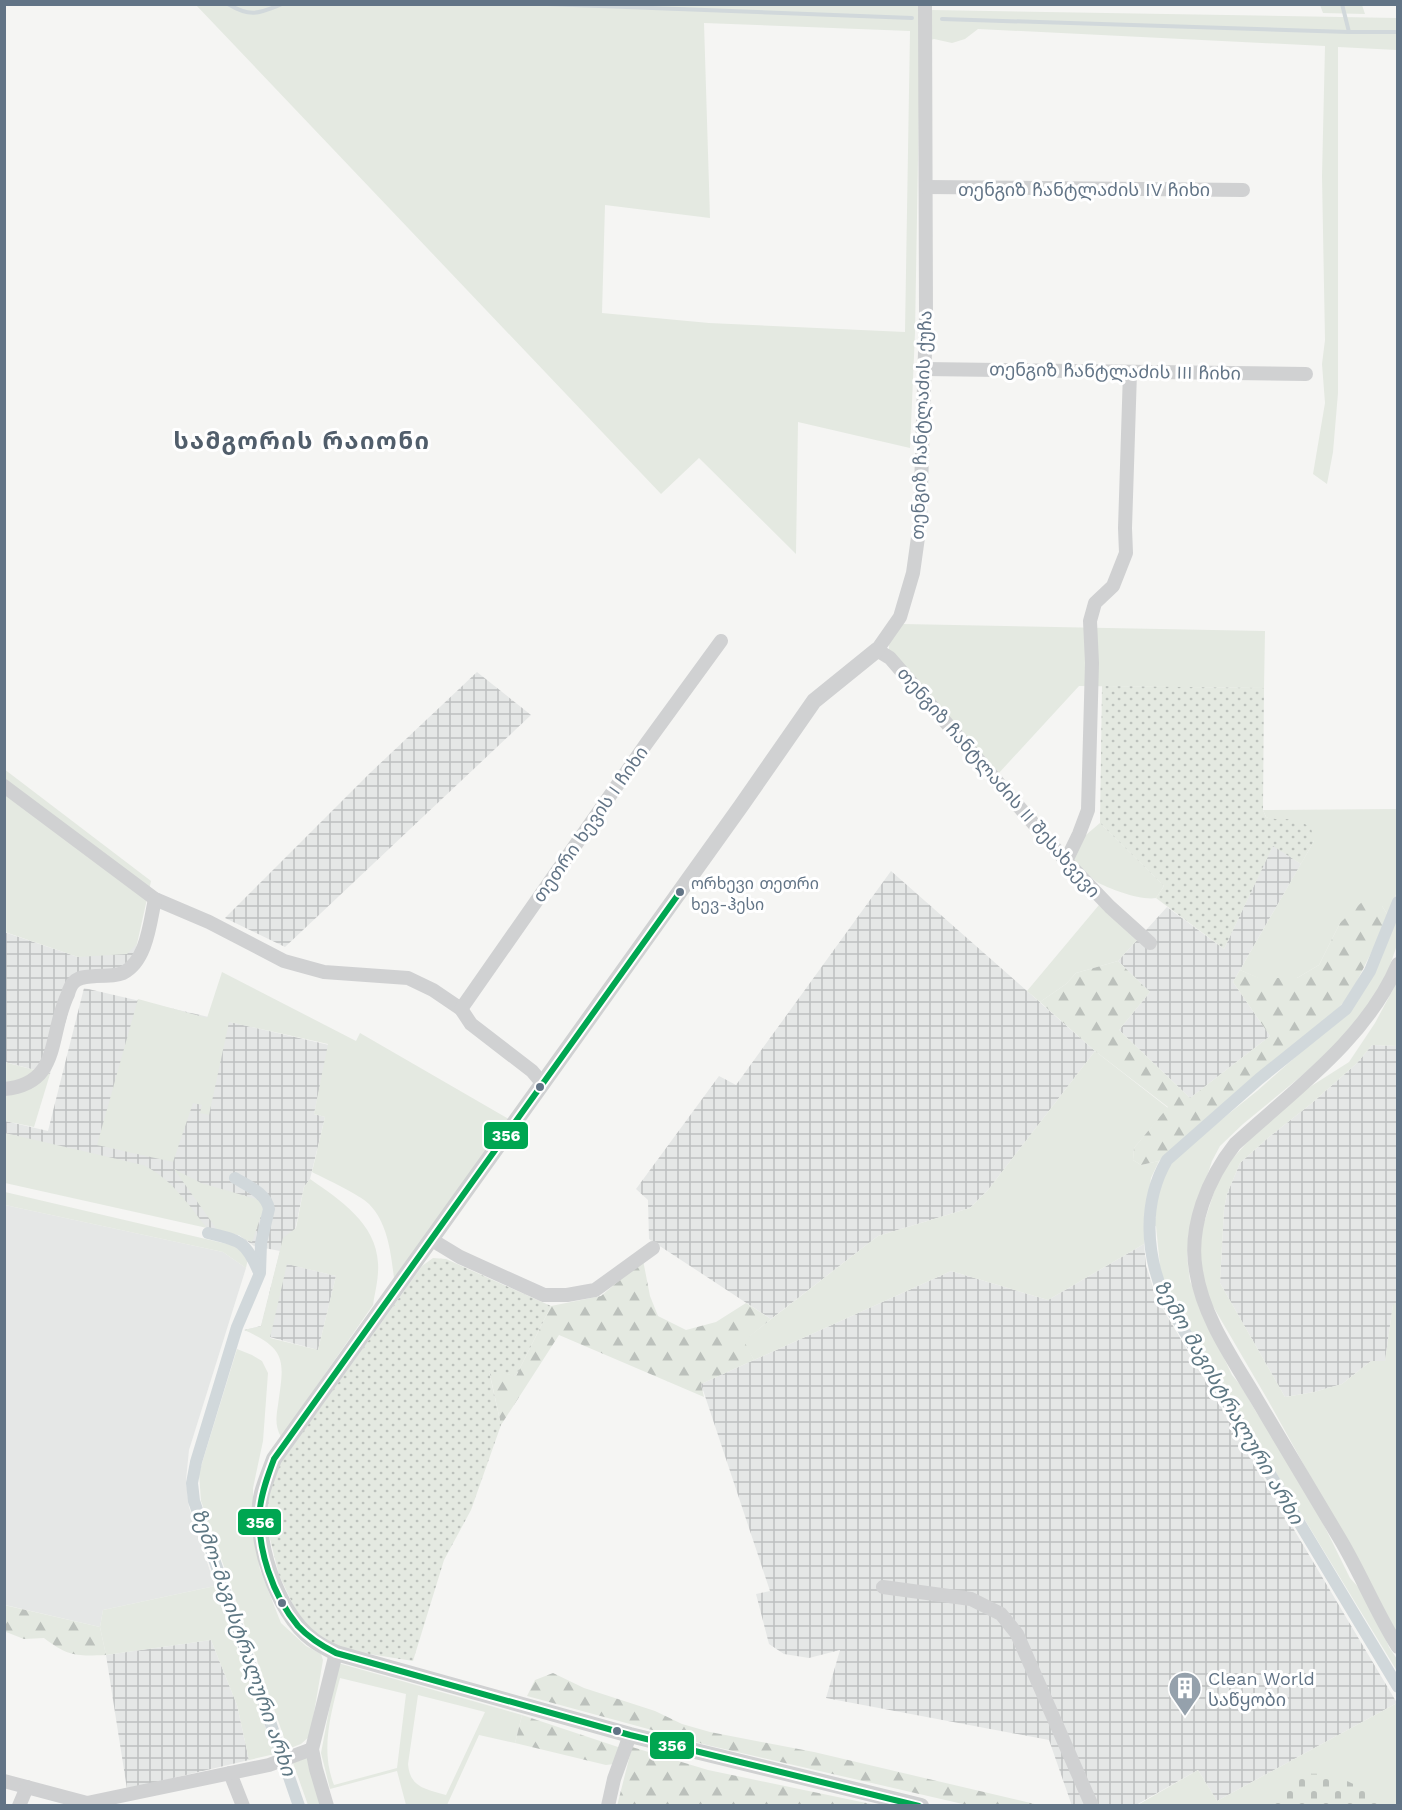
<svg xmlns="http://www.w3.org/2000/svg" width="1402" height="1810" font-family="'Work Sans','Noto Sans Georgian',sans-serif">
<defs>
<pattern id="industrial-grid" width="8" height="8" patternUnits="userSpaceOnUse" patternTransform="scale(1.5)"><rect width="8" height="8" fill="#e5e7e6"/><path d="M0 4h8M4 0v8" fill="none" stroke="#bdc0c0"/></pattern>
<pattern id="forest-firs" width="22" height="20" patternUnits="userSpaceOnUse" patternTransform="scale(1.5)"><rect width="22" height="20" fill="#e4e9e1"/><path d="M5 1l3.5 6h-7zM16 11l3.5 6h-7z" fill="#bcc1bc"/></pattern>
<pattern id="cemetery-stones" width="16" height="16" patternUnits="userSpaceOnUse" patternTransform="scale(1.5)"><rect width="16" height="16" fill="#e4e9e1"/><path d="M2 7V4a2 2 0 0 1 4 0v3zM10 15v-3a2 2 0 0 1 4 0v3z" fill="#bcc1bc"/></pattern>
<pattern id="garden-dots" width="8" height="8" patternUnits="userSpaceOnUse" patternTransform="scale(1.5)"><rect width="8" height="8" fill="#e4e9e1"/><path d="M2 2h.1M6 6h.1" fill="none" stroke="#bcc1bc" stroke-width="1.8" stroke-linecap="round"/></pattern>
</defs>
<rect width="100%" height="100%" fill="#f5f5f3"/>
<!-- built -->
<polygon fill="#e5e7e6" points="5,1205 223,1252 246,1268 189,1450 186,1480 189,1507 215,1586 103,1610 100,1627 5,1605"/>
<!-- industrial -->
<g fill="url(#industrial-grid)">
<polygon points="477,672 531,715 285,947 225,918 370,773"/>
<polygon points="1273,845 1301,864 1233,982 1270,1036 1190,1098 1119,1030 1150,992 1118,961 1167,907 1224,949"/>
<polygon points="891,871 1095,1051 988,1190 970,1208 878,1236 771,1319 649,1239 648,1200 636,1189 719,1076 736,1085"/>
<polygon points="4,932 78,957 137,944 133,957 118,969 76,986 50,1074 5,1062"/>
<polygon points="84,988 329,1045 314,1114 325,1117 310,1179 304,1187 288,1264 336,1276 318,1350 244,1330 261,1326 280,1251 254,1246 239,1235 207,1228 156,1174 5,1136 5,1121 48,1131"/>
<polygon points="1372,1045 1397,1046 1398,1305 1393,1305 1385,1361 1371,1361 1342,1384 1314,1392 1285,1397 1220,1283 1224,1209 1227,1194 1240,1163 1269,1137 1312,1103 1357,1063"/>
<polygon points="1144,1244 1146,1266 1157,1299 1397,1703 1217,1801 1198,1770 1136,1805 1072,1806 1049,1740 826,1698 840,1650 809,1658 784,1654 769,1644 756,1594 770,1591 701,1384 951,1271 1048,1300"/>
<polygon points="211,1640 237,1705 249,1760 127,1789 106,1655"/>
</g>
<!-- grass -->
<g fill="#e4e9e1" fill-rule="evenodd">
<path d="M871,4L909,6L910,5L932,4V10L1397,18V50L1338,47V393L1333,452L1327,484L1313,474L1325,403L1322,364L1325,340L1322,176L1325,46L978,29L965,39L952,43L934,39L920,43L915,333L910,448L798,422L796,554L699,458L661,494L196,5ZM704,23L910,31L905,332L709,323L602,313L605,205L710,218Z"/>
<polygon points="1320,5 1362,5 1365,14 1323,13"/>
<polygon points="903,624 1265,631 1264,688 1079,686 998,774 889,650 889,641"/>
<polygon points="4,769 151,881 137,944 127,954 78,957 5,932"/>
<polygon points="1397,809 1397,891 1389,917 1382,906 1340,923 1319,965 1297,978 1258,978 1240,970 1314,841 1281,819 1276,821 1266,817 1263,810"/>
<path d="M1100,823L1164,886L1156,898C1142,901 1109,889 1097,882C1086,874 1076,861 1066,852Z"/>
<polygon points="1099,905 1137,940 1118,961 1076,973 1066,984 1040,1002 1027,991"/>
<polygon points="1397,911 1397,945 1386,977 1365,1010 1335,1045 1305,1073 1243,1124 1220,1146 1212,1161 1189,1231 1187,1258 1190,1281 1202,1311 1232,1375 1242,1387 1256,1412 1281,1447 1309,1495 1350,1578 1359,1588 1380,1626 1389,1647 1397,1659 1397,1671 1180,1315 1161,1276 1156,1226 1144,1226 1144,1244 1048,1300 951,1271 754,1360 743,1341 878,1236 970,1208 988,1190 1095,1051 1168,1108 1134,1148 1133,1160 1141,1165 1159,1161 1151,1178 1145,1217 1156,1218 1155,1204 1162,1176 1175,1157 1257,1091 1351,1008 1366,986 1382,953"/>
<path d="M222,972L356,1041L360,1033L512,1121L394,1278C391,1254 388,1223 369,1204C360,1195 326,1179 312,1172L325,1117L314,1114L328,1044L229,1022L209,1115L200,1113L202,1105L193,1103L173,1162L97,1145L138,999L207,1018Z"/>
<polygon points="1397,982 1397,1046 1372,1045 1357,1063 1312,1103 1269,1137 1240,1163 1227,1194 1224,1209 1220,1283 1285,1397 1314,1392 1342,1384 1371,1361 1385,1361 1393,1304 1397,1305 1397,1633 1269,1402 1207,1296 1199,1250 1203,1226 1218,1180 1226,1166 1259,1129 1305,1090 1349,1062 1375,1023"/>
<polygon points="4,1062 50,1074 34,1127 5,1121"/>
<path d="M5,1133L143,1165C171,1178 188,1204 207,1228L5,1183Z"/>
<polygon points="174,1169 201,1183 259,1200 263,1203 263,1210 252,1242 246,1240 239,1235 218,1231"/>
<path d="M310,1179C340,1200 376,1223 378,1263C379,1277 375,1292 373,1305L281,1437C275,1426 276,1418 278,1405C284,1362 288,1349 244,1330L261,1326L283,1238L296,1228L304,1187ZM287,1264L336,1276L318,1350L270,1338Z"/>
<polygon points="5,1192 240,1247 248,1258 246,1268 223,1252 5,1205"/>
<polygon points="237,1349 252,1355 262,1361 268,1373 263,1441 253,1488 253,1528 260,1570 281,1623 306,1646 321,1654 323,1660 310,1736 301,1744 288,1749 201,1501 199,1473"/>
<polygon points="215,1586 275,1754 249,1760 237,1705 211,1640 106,1655 100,1627 103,1610"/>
<path d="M338,1663L522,1715L515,1743L479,1735L447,1805H406L397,1771L330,1789L321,1753ZM340,1678L406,1694L397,1768L334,1785C320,1750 331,1713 340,1678ZM418,1695L485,1712L446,1795C426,1789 410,1788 408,1764Z"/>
<polygon points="1397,1703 1397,1805 1136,1806 1198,1770 1217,1801"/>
<polygon points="306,1758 312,1760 322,1805 308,1805 293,1763"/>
</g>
<!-- forest -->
<g fill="url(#forest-firs)">
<polygon points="1363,901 1382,906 1389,917 1356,983 1344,1002 1328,1019 1159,1161 1141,1165 1133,1160 1134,1148 1168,1107 1095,1051 1040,1002 1066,984 1076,973 1118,961 1150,992 1119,1030 1190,1098 1270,1036 1233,982 1240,970 1259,978 1297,978 1319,965 1340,923"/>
<polygon points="643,1260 650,1296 658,1316 686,1330 716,1322 746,1303 771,1319 744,1341 754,1360 701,1384 704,1397 559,1335 501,1425 489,1370 516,1376 551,1306 601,1296"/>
<path d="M4,1605L100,1627L106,1655C76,1656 69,1657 44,1638L24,1639L6,1632Z"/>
<polygon points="553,1673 584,1688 655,1711 682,1724 710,1732 814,1752 1039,1805 967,1805 707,1745 527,1696 535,1680"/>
<polygon points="522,1715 621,1748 614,1764 606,1765 515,1743"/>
<polygon points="632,1747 708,1770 876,1805 617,1806"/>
</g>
<!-- cemetery -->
<path fill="url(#cemetery-stones)" d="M1298,1773C1307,1774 1317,1773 1327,1775C1342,1777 1373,1791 1380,1805H1272L1273,1798Z"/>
<!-- garden -->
<g fill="url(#garden-dots)">
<path d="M1102,686L1264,688L1263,810L1266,817C1277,821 1286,817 1297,821C1302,822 1307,825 1311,828L1314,841L1301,864L1273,846L1224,949L1156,898L1164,886L1100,823Z"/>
<polygon points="433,1258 446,1259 551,1306 516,1376 489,1371 501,1425 471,1510 444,1560 413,1661 338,1649 313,1632 298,1615 279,1575 267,1527 268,1493 279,1465 422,1266"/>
</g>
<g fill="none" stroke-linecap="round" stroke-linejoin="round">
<!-- stream -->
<g stroke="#d1d8db" stroke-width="4">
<path d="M228,4C251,18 260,13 282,4"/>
<polyline points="547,4 912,18"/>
<polyline points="1342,4 1349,32"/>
<polyline points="942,19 1349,32 1398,32"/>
</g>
<!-- canal -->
<g stroke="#d1d8db" stroke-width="12">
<path d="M1398,902L1370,971L1346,1009L1259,1079L1167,1160C1142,1203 1146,1254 1165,1299L1398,1687"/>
<path d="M235,1178C248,1186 266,1193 269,1209L261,1243L260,1273L237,1327L196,1462L192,1483L194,1501L299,1806"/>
<path d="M208,1233C238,1240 245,1240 258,1270"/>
</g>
<!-- minor -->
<g stroke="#d0d1d2" stroke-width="14">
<polyline points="925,4 926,317 920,523 913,573 900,617 877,650 890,658 1066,861 1110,907 1150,943"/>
<polyline points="926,187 1243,190"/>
<polyline points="924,369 1306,374"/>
<polyline points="4,786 155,899 209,922 284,961 324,972 408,978 433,990 461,1009 471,1024 532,1071 543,1084"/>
<polyline points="1066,861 1079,834 1088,810 1092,663 1090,621 1095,603 1113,586 1126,553 1125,528 1130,372"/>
<path d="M1398,964C1367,1038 1293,1091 1235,1144C1208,1178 1188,1227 1196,1271C1203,1317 1233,1359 1256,1398C1284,1445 1312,1492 1340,1539C1361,1574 1376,1612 1398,1647"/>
<polyline points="461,1009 646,744 721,641"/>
<path d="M4,1089C62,1084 48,1034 68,994C69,990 71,985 74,982C80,976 88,977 96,976C104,976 116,976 123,973C147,961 150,922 155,899"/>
<polyline points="432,1240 460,1257 544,1295 567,1295 595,1290 653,1248"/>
<polyline points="883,1587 971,1599 1001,1614 1017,1634 1092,1806"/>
<polyline points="230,1773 243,1806"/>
<polyline points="4,1781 87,1803 269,1765 312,1749"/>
<polyline points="19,1806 27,1787"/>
<polyline points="327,1806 316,1769 312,1749 336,1653"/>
<polyline points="608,1806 614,1779 630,1735"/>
</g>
<!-- tertiary -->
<path stroke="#d0d1d2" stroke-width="16" d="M877,650L814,701L741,806L274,1459C270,1470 265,1482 262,1493C251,1536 277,1613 312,1639C319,1645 328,1649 336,1653L630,1735L921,1806"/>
<!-- bus-1 casing -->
<g stroke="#fff" stroke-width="10">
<path id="bus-1" d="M680,892L274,1459C268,1475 262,1491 260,1508C256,1548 273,1596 298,1626C309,1638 322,1646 336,1653L630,1735L919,1806"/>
</g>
<!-- bus-1 -->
<use href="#bus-1" stroke="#00a651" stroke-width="6"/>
</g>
<!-- icons -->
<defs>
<g id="building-pin" transform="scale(1.725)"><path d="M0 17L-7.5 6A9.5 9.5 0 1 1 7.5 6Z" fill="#95a1ac" stroke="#fff"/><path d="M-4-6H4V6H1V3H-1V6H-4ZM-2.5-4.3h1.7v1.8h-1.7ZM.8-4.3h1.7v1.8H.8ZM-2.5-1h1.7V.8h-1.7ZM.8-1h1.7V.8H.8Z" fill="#fff"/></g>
</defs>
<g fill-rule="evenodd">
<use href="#building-pin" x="1185" y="1688"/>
</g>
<!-- markers -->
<g fill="#627486" stroke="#fff" stroke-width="2">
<circle cx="680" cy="892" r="5"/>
<circle cx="540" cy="1087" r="5"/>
<circle cx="282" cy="1603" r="5"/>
<circle cx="617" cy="1731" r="5"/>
</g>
<g text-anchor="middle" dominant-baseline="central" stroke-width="6" stroke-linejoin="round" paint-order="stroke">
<!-- bus labels -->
<g font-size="16" fill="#627486" stroke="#fff" text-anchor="start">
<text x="691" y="883">ორხევი თეთრი<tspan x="691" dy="21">ხევ-ჰესი</tspan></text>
</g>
<!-- street labels -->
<g font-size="18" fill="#627486" stroke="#fff">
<text x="1084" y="189">თენგიზ ჩანტლაძის IV ჩიხი</text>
<text transform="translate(1115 371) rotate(1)">თენგიზ ჩანტლაძის III ჩიხი</text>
<text transform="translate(921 425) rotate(-88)">თენგიზ ჩანტლაძის ქუჩა</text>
<text transform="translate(999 782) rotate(49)">თენგიზ ჩანტლაძის II შესახვევი</text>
<text transform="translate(590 824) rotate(-55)">თეთრი ხევის I ჩიხი</text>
</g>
<!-- poi labels -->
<g font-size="18" fill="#627486" stroke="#fff" text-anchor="start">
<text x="1208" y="1678">Clean World<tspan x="1208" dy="21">საწყობი</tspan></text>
</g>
<!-- water labels -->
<g font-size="20" font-style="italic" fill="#5e7783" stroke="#fff">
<text transform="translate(1229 1402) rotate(60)">ზემო მაგისტრალური არხი</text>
<text transform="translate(244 1642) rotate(71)">ზემო-მაგისტრალური არხი</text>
</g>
<!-- district labels -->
<g font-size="24" font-weight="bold" letter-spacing="1.5" fill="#515e6b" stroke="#fff">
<text x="302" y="441">სამგორის რაიონი</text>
</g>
</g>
<g stroke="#fff" stroke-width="2">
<rect x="483" y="1121" width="46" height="29" rx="6" fill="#00a651"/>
<rect x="237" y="1508" width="45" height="28" rx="6" fill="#00a651"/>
<rect x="649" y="1731" width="46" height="29" rx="6" fill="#00a651"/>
</g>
<g font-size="16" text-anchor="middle" font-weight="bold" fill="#fff">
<text x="506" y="1141">356</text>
<text x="260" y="1528">356</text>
<text x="672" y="1751">356</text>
</g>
<!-- border -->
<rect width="1402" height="1810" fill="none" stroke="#627486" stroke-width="12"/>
</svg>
